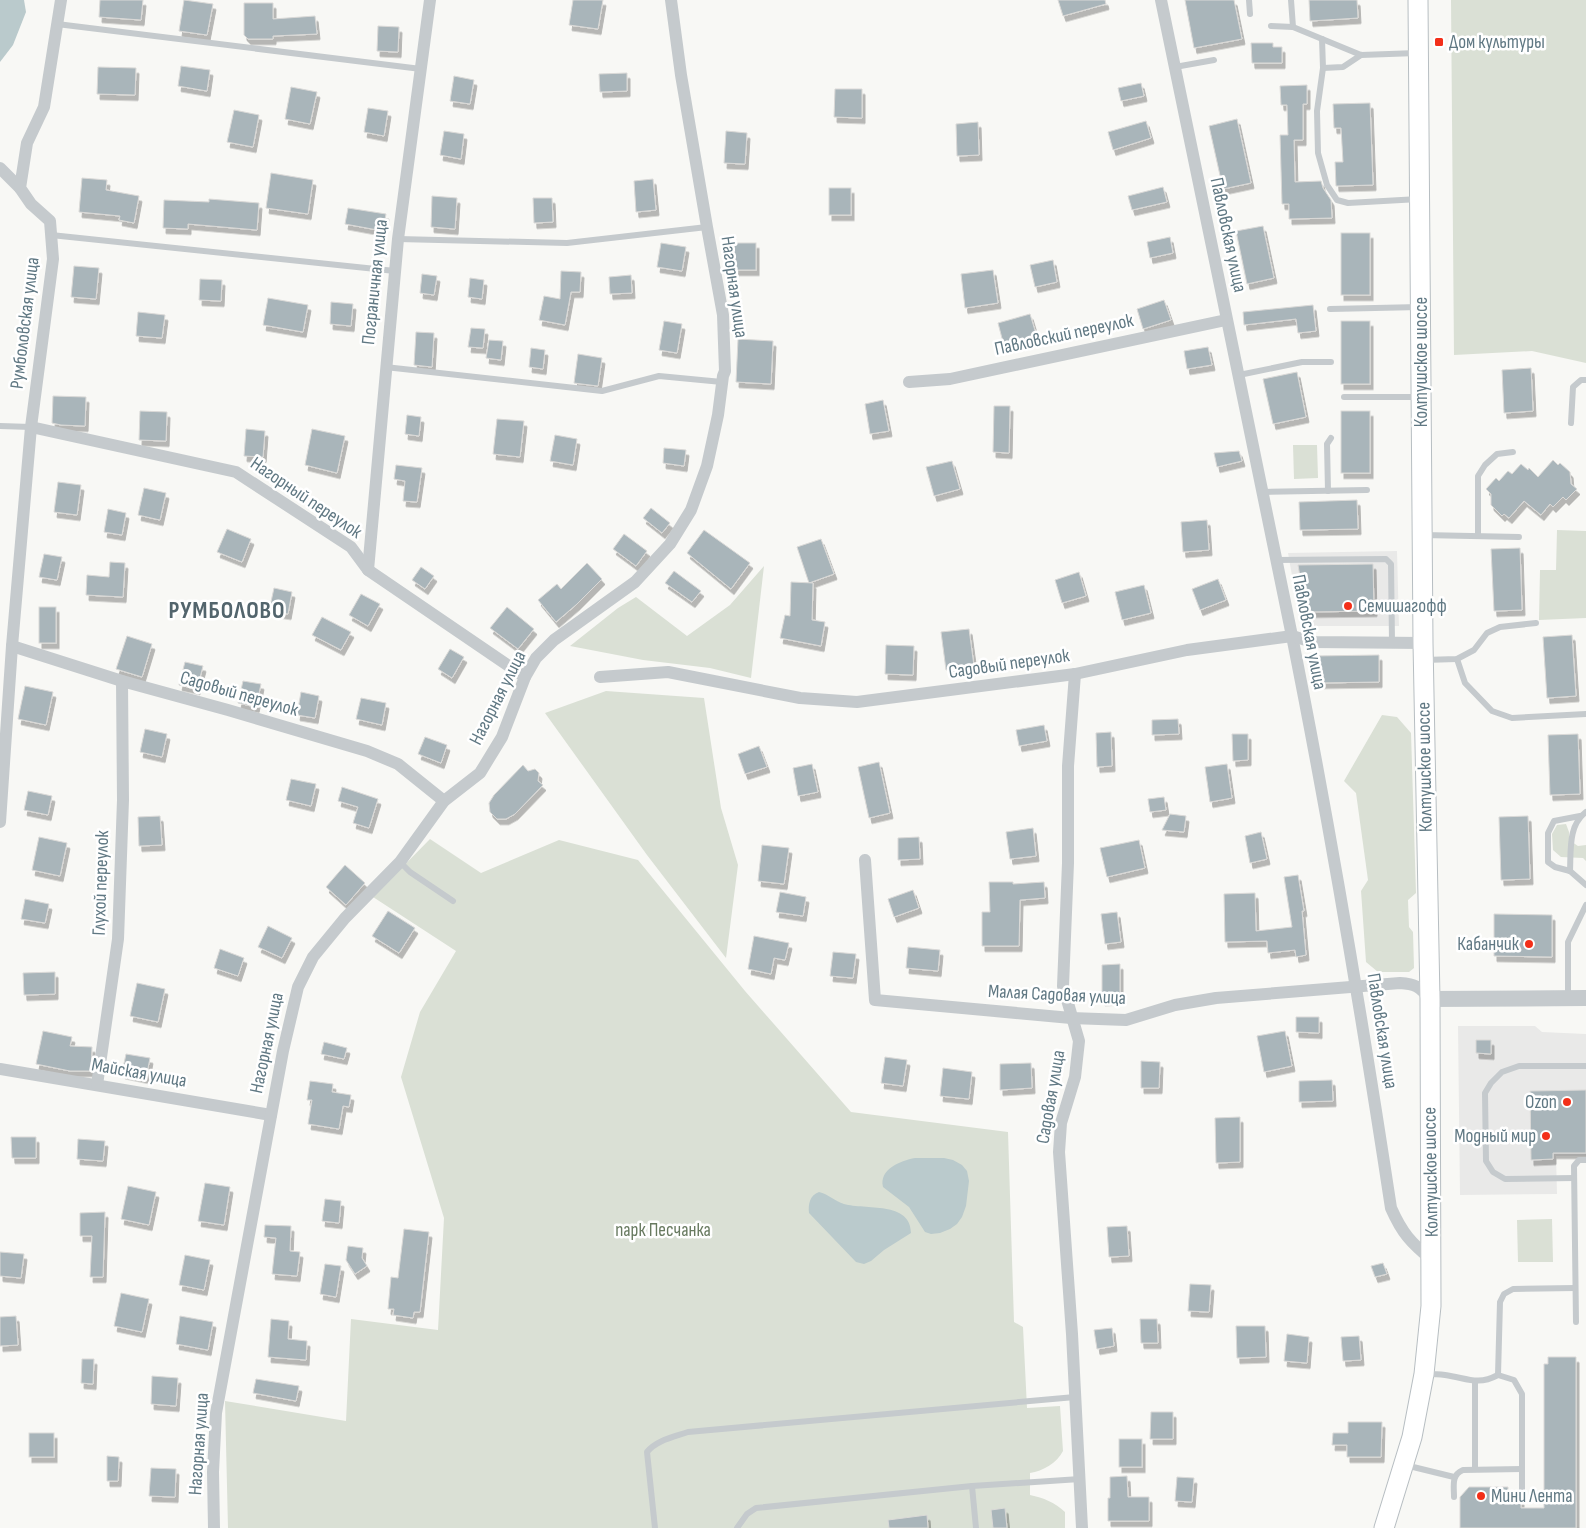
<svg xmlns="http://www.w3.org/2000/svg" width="1586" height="1528" font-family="'Sofia Sans Condensed',sans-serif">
<defs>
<filter id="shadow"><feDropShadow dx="3" dy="5.5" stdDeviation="0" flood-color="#0004"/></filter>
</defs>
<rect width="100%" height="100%" fill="#f8f8f5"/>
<!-- built -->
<g fill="#e9e9e8">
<polygon points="1397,551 1399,626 1301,626 1288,553"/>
<polygon points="1458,1026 1535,1026 1542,1032 1586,1034 1586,1156 1556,1156 1557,1194 1460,1195"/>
</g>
<!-- green -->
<g fill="#dae0d5">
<polygon points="1451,0 1586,0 1586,363 1532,351 1454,355"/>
<polygon points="1293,445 1317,445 1318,478 1294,479"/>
<polygon points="1557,530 1586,531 1586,618 1539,620 1540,570 1556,570"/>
<polygon points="764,566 751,678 710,668 643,660 570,646 618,608 636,597 687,636 730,605"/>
<polygon points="606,691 704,698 721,808 738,865 726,958 647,855 545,713"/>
<polygon points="1382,715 1397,717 1411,733 1416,893 1408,900 1409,927 1413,932 1414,968 1409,972 1378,972 1366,962 1361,891 1368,880 1356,793 1344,781"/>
<polygon points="1566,824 1569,832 1569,840 1578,846 1586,845 1586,861 1583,858 1561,857 1553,850 1552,834 1557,825"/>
<path d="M430,839L481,873L559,840L638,860L745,991L851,1112L1008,1132L1014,1322L1023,1327L1027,1408L1060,1406L1063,1451C1057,1463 1043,1471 1030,1473V1495C1044,1498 1054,1502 1065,1512V1528H228L225,1401L346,1421L351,1319L438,1330L444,1218L401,1077L420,1012L456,951L373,897Z"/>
<polygon points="1552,1219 1553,1262 1518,1262 1517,1220"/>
</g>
<!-- water -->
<g fill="#bacacc">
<polygon points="0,0 24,0 26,12 13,45 0,62"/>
<path d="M915,1158H944L953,1160L962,1165L967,1171L969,1181L966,1206L962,1217L957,1224L950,1229L940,1233L931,1234L925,1232L909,1207L883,1187C879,1169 900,1161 915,1158Z"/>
<path d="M819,1192C828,1194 835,1201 844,1204C865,1210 911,1201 911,1233L884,1250L871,1261L864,1264L856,1262L809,1213C808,1204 810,1195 819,1192Z"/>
</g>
<!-- building -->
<g fill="#a9b5ba" stroke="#dad9d7" filter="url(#shadow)">
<polygon points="100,0 143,0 141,20 99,17"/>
<polygon points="184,0 213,4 207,35 179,31"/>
<polygon points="573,0 603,0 598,29 569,25"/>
<polygon points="1058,0 1105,0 1106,4 1063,16"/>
<polygon points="1185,0 1234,0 1242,39 1194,48"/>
<polygon points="1309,0 1357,0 1358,18 1310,21"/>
<polygon points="244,3 273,3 273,19 315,16 317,34 273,36 273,39 248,39 244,35"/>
<polygon points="378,26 399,27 398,52 377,51"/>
<polygon points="1251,43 1273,43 1273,47 1282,47 1282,63 1252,63"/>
<polygon points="181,66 210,70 207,91 178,86"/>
<polygon points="98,67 136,68 135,95 97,94"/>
<polygon points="627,73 627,91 600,92 599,74"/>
<polygon points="454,76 474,80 470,104 450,101"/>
<polygon points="1141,83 1144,96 1121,101 1118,88"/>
<polygon points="1307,85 1307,104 1303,104 1303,140 1294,140 1295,182 1321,181 1323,188 1331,200 1332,218 1289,219 1289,204 1282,204 1280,135 1288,135 1287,105 1281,105 1280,86"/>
<polygon points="291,87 317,92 310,124 285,119"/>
<polygon points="835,89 862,89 862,118 834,117"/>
<polygon points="1370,103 1373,185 1336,186 1335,162 1343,162 1341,128 1334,128 1333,104"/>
<polygon points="368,108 388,111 384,136 364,132"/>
<polygon points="234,110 259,115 253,147 227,142"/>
<polygon points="1237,119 1251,183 1223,189 1209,126"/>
<polygon points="1146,121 1151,138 1113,150 1108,132"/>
<polygon points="978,122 979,155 957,156 956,124"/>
<polygon points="444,131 464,134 461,159 440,155"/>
<polygon points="726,131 747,133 745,164 724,163"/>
<polygon points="271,173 313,180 308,214 266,208"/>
<polygon points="82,178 107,180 106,190 139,196 134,223 119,220 120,216 79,212"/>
<polygon points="653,179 656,210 636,212 634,181"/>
<polygon points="1163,187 1167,202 1132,210 1128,196"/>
<rect x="829" y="188" width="22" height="27"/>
<polygon points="432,196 457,198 455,229 431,227"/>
<polygon points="533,198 552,198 553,222 534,223"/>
<polygon points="209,199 259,203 257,230 188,224 188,229 163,228 164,200 209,202"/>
<polygon points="348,208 386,214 383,231 345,224"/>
<polygon points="1263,226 1274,278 1247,284 1236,231"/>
<rect x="1341" y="233" width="29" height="62"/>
<polygon points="1170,237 1173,253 1150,258 1147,242"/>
<polygon points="661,243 686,247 682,271 657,267"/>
<rect x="734" y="243" width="22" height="27"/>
<polygon points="1053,260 1057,282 1035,287 1030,265"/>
<polygon points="74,266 99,268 96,299 71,297"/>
<polygon points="993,270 998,303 965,308 961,274"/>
<polygon points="561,271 581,272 580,292 571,292 565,325 539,320 544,296 560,299"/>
<polygon points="422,274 437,276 434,295 420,293"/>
<polygon points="631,275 632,293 610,294 609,277"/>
<polygon points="470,278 484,280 482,299 468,297"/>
<polygon points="200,279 222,280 221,301 199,300"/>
<polygon points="268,298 308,305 303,332 263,325"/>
<polygon points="1164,300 1171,320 1143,329 1137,309"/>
<polygon points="331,302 353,304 351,326 330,324"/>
<polygon points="1313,305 1316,331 1298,333 1296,319 1244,325 1243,312"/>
<polygon points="138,312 165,315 162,338 136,336"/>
<polygon points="1030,314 1037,337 1004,346 998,323"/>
<polygon points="664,321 682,324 677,353 659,350"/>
<rect x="1341" y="321" width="29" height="63"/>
<polygon points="471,328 485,329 483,348 468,347"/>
<polygon points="416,332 434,333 432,367 414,365"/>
<polygon points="738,339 773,341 771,384 736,382"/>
<polygon points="489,340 503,341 501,360 486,358"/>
<polygon points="1208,347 1212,365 1187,369 1184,351"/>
<polygon points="531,348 545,350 543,369 529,367"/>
<polygon points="578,354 602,358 598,386 574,383"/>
<polygon points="1531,368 1533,411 1504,413 1502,370"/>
<polygon points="1297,372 1306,417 1273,424 1263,379"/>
<polygon points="53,396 86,397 85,426 61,425 52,423"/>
<polygon points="883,400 889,431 870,434 865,404"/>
<polygon points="994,406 1010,406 1009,453 993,452"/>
<polygon points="140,411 167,412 166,441 139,440"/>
<rect x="1341" y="411" width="29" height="62"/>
<polygon points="407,415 421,417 419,436 405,434"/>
<polygon points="497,419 524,421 520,457 493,454"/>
<polygon points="246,429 265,431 263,457 244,456"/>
<polygon points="312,429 345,436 337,473 305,465"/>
<polygon points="555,435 577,439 573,465 550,461"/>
<polygon points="664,448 686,450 684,466 663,463"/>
<polygon points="1239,451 1242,461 1217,467 1214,453"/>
<polygon points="1553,460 1558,465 1560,463 1570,472 1571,484 1577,489 1566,500 1563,497 1553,507 1550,504 1541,515 1524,501 1509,518 1504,514 1502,516 1491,505 1491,494 1486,489 1496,478 1499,481 1508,471 1512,474 1521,464 1528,470 1529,468 1538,477"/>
<polygon points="952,461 960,489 934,496 926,467"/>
<polygon points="396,465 422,468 417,502 403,501 405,481 394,479"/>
<polygon points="58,482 81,485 77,515 54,512"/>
<polygon points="144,488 166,493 160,520 138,515"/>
<polygon points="1357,500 1358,529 1300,530 1299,502"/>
<polygon points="651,508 670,523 662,533 643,518"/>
<polygon points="108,509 126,513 122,535 104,532"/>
<polygon points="1207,520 1209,550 1183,552 1181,522"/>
<polygon points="227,529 251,539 242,562 217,552"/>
<polygon points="704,530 750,563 731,589 687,553"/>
<polygon points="624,534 647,551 636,566 613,549"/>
<polygon points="821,539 834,574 809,583 797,547"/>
<polygon points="1520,548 1522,610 1494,611 1491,549"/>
<polygon points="44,554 62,557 57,580 39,577"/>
<polygon points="110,562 125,563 123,597 86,595 87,575 109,577"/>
<polygon points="587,563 602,579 577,604 556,622 538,600 557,584 561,589"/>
<polygon points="1373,564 1374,611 1306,612 1298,565"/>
<polygon points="421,567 434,576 425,589 412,580"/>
<polygon points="674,571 701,591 692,602 665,583"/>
<polygon points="1079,572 1086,596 1062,603 1055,580"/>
<polygon points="1218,579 1226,600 1200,610 1192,589"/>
<polygon points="791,582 813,583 812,620 825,622 821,646 780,638 785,615 790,616"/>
<polygon points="1144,585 1151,613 1122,620 1115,592"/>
<polygon points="274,588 292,592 288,614 269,611"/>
<polygon points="361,594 380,604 368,626 349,615"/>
<rect x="39" y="607" width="17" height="36"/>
<polygon points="507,607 534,629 518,649 490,628"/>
<polygon points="322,617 351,632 341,650 312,635"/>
<polygon points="969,629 974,666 946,670 941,632"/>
<polygon points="1572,635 1576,696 1547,698 1543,637"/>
<polygon points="127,636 152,644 142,677 116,669"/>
<polygon points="886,645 914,646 913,675 885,674"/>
<polygon points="450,649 464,657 452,678 438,669"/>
<polygon points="1379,655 1379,682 1315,683 1314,656"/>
<polygon points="185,662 203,666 197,689 179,685"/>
<polygon points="243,681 261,684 256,707 238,703"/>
<polygon points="25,686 53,692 46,725 18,719"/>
<polygon points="301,692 319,696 315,718 297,715"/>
<polygon points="361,698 386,703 382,725 356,719"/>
<polygon points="1178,719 1179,734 1152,735 1152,720"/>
<polygon points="1044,725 1047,741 1019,746 1016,730"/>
<polygon points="145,729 167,734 162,757 140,752"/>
<polygon points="1111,732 1112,766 1097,767 1096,733"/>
<polygon points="1232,734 1248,734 1248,760 1233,761"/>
<polygon points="1578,734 1580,794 1550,795 1548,735"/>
<polygon points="425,737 447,745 441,763 418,754"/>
<polygon points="759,746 767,767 745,774 738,754"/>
<polygon points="879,762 890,813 869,818 858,767"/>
<polygon points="812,764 818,792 798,796 793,768"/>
<polygon points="1227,764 1232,798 1210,802 1205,767"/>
<polygon points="523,765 528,771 535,769 539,773 538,781 543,785 515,814 506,819 497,819 490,812 489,803 494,795"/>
<polygon points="291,779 316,784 311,806 286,800"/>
<polygon points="342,787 378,799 369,828 353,823 358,807 338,801"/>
<polygon points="28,791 52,796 48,815 24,810"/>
<polygon points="1164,797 1166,810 1150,812 1148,799"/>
<polygon points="1170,814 1186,816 1184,832 1162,830"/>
<polygon points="160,816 162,845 139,846 138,817"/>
<polygon points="1528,816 1530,879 1501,880 1499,817"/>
<polygon points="1033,828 1036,856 1010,859 1006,832"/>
<polygon points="1261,832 1267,859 1250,863 1245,836"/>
<polygon points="39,837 67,843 60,876 32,870"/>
<polygon points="919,837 920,859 898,860 898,838"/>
<polygon points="1139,840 1145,868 1107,877 1100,848"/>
<polygon points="762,845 789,848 784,884 758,881"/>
<polygon points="345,865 365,883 346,905 326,887"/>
<polygon points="1298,875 1304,911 1302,911 1306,955 1296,957 1295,950 1268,953 1267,941 1225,942 1224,894 1255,893 1256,931 1292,927 1284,877"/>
<polygon points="989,882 1013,882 1013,884 1044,882 1045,898 1020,900 1019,946 982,946 982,912 990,912"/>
<polygon points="913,890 919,908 894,917 888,899"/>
<polygon points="780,892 806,897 803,916 776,912"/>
<polygon points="25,899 49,904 45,923 21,919"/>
<polygon points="388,911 415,928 399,953 372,936"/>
<polygon points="1117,912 1121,942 1105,944 1101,914"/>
<polygon points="1494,914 1552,915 1552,957 1494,956"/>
<polygon points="268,926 292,938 282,958 258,947"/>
<polygon points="754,936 789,943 785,960 774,958 771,974 748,969"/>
<polygon points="908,947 940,950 938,971 906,968"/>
<polygon points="220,949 244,958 238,976 214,968"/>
<polygon points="833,952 856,954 853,978 830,976"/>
<polygon points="1120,964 1120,999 1102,1000 1102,965"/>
<polygon points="55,972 55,994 24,995 23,973"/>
<polygon points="137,983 165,989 158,1022 130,1016"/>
<polygon points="1296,1017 1319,1017 1319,1033 1296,1032"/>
<polygon points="43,1031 72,1037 70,1046 92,1047 91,1071 70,1071 36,1064"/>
<polygon points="1285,1031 1292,1066 1264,1072 1257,1036"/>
<polygon points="1476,1040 1491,1040 1491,1054 1476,1053"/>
<polygon points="324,1042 347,1048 344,1059 321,1054"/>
<polygon points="126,1054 150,1058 146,1078 122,1073"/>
<polygon points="885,1057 907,1060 903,1086 881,1083"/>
<polygon points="1141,1061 1160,1062 1159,1088 1141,1088"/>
<polygon points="1031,1063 1032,1088 1000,1090 1000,1064"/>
<polygon points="943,1068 972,1072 969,1099 940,1096"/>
<polygon points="1332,1080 1333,1101 1299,1102 1299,1081"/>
<polygon points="310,1081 333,1084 332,1092 351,1095 349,1107 343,1106 339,1129 308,1124 312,1100 307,1100"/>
<polygon points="1586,1090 1586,1153 1553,1153 1553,1159 1531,1160 1530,1091"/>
<polygon points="1240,1117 1240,1162 1216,1163 1215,1118"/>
<polygon points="11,1137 36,1137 36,1158 12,1158"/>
<polygon points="78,1139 105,1141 103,1161 77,1159"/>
<polygon points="205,1183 230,1187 224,1225 198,1221"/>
<polygon points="128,1186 156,1192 149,1225 121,1219"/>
<polygon points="325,1199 341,1201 339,1223 322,1221"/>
<polygon points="105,1212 103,1277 90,1277 92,1236 80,1236 80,1213"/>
<polygon points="265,1225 291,1226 290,1251 300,1252 297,1276 272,1274 276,1238 264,1237"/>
<polygon points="1127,1226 1129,1256 1109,1257 1107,1227"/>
<polygon points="404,1229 429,1232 420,1312 414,1312 413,1318 393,1315 394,1309 388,1309 391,1277 398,1278"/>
<polygon points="348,1246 363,1248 362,1258 367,1266 355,1274 346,1260"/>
<polygon points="0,1252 24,1254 21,1278 0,1276"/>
<polygon points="185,1255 210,1260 204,1290 179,1285"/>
<polygon points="1383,1263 1387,1274 1375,1277 1371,1266"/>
<polygon points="325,1264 341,1266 336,1297 320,1294"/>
<polygon points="1190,1284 1211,1285 1209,1312 1188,1311"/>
<polygon points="121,1293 149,1299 142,1332 114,1326"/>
<polygon points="16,1316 18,1345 0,1346 0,1317"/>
<polygon points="180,1316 213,1322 208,1350 176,1344"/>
<polygon points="271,1319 289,1321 288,1339 307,1341 306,1360 268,1357"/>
<polygon points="1140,1319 1157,1319 1158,1343 1141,1343"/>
<polygon points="1236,1326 1265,1326 1266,1357 1237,1358"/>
<polygon points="1112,1328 1114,1346 1097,1349 1094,1330"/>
<polygon points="1287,1334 1309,1337 1307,1363 1284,1361"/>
<polygon points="1359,1336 1361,1360 1343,1361 1341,1337"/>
<polygon points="1548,1357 1576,1357 1576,1528 1460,1528 1460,1497 1469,1487 1508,1487 1508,1499 1521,1499 1521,1508 1544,1508 1544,1364 1548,1364"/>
<polygon points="82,1359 94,1359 93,1384 81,1383"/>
<polygon points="152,1376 178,1378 176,1406 151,1404"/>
<polygon points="256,1379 299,1386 296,1401 253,1393"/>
<polygon points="1151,1412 1173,1412 1173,1439 1150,1439"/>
<polygon points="1348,1422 1382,1422 1381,1457 1347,1457 1347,1445 1332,1445 1333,1433 1348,1433"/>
<rect x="29" y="1433" width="25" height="24"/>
<rect x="1119" y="1439" width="23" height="28"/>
<polygon points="107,1456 119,1457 118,1481 107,1481"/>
<polygon points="151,1468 176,1469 175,1497 149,1496"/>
<polygon points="1127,1476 1128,1497 1149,1497 1149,1521 1108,1521 1108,1498 1110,1498 1110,1477"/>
<polygon points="1177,1477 1194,1478 1192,1502 1175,1501"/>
<polygon points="1005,1508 1007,1528 993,1528 991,1510"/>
<polygon points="927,1515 928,1528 889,1528 888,1520"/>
</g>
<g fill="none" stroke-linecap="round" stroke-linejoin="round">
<!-- secondary casing -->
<g stroke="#b7bec2" stroke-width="21">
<polyline id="secondary" points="1384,1528 1412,1437 1424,1374 1431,1306 1430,999 1423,643 1418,0"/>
</g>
<!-- service -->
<g stroke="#c5cacd" stroke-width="6">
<polyline points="1249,0 1250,14"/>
<polyline points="1291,0 1293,27"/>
<polyline points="57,24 421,69"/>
<polyline points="1271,26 1293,27 1361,55 1417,53"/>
<polyline points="1322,39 1323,68 1317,111 1318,153 1327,185 1337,200 1348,203 1419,199"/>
<polyline points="1175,67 1214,60"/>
<polyline points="1323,68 1343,67 1361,55"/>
<polyline points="51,235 395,271"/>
<polyline points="398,239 567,243 707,227"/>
<polyline points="1330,309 1420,307"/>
<polyline points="385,367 602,391 659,376 722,382"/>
<polyline points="1239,375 1302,362 1331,362"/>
<polyline points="1344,397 1420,397"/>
<polyline points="1571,423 1573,387 1581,380 1586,380"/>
<polyline points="0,426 31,427"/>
<polyline points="1328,491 1327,444 1331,438"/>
<polyline points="1262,492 1367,490"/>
<polyline points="1423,535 1519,537"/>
<polyline points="1478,536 1478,476 1485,465 1497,454 1513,452"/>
<polyline points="1276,560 1386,559 1391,564 1392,642"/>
<polyline points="1457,659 1465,683 1492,711 1512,718 1586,714"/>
<polyline points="1424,660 1457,659 1474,650 1487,633 1500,627 1536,623"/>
<polyline points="1580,816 1554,821 1548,833 1548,862 1555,867 1570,871 1586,885"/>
<polyline points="400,862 410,872 453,901"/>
<path d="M1570,871C1571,851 1568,825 1586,812"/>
<polyline points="1568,996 1568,942 1586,905"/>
<polyline points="1574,1178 1505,1179 1493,1172 1486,1161 1485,1093 1491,1083 1502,1072 1519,1066 1586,1066"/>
<polyline points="1576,1322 1574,1166 1579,1160 1586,1160"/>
<path d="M1425,1374C1431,1374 1438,1374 1445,1375C1467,1378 1477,1386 1498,1375L1514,1380L1522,1394V1491"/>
<polyline points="1498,1375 1500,1302 1504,1294 1513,1289 1575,1288"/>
<polyline points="1405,1465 1454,1477"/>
<polyline points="1475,1469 1475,1382"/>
<polyline points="972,1486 976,1528"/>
<path d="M1454,1497C1454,1486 1451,1475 1463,1470L1522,1469"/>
<path d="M655,1528L647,1452C657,1440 674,1437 688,1432L1075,1397"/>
<polyline points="737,1528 747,1514 756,1508 972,1486 1080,1479"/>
</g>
<!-- minor -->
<g stroke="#c5cacd" stroke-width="12">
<path d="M1161,0C1204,212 1250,424 1292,636C1330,826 1362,1017 1391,1208C1402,1233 1411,1243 1432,1260"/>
<polyline points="0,168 20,188"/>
<polyline points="909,382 950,379 1226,320"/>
<polyline points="31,427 236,472 351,547 368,570 525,677"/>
<polyline points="368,570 398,239 430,0"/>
<polyline points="12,646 122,681 228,710 367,751 398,764 444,801"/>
<polyline points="1075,674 1068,766 1068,863 1063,986 1079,1041 1075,1077 1061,1123 1059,1152 1072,1334 1082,1528"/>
<polyline points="600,677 668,672 800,698 857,702 1075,674 1187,650 1292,636 1313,642 1423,643"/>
<polyline points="0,822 12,646 31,427 53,259 50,221 31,204 20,188 27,143 44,107 61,0"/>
<path d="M865,860L875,1000L1071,1018L1126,1020L1175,1005L1216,998L1400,983C1415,984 1419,986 1430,999"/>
<polyline points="0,1069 271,1115"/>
<polyline points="97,1085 118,939 123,800 122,681"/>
<polyline points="214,1528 213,1472 216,1413 283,1051 298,987 313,957 345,918 400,862 444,801 480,773 502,737 525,677 536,658 554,640 635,582 670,544 691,510 707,466 718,415 723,376 725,371 723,315 707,227 681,75 671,0"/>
</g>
<!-- tertiary -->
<polyline stroke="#c5cacd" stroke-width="16" points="1430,999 1586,998"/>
<!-- secondary -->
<use href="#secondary" stroke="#fff" stroke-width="19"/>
</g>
<!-- markers -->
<g fill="#f32f19" stroke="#fff" stroke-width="2">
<rect x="1434" y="37" width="10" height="10" rx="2.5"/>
<circle cx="1348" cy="606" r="5"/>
<circle cx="1529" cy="944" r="5"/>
<circle cx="1567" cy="1102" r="5"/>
<circle cx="1546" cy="1136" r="5"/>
<circle cx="1481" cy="1496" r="5"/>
</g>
<g text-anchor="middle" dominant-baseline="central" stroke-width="5" stroke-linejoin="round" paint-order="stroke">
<!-- poi labels -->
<g font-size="19" fill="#607883" stroke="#fff" text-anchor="start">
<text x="1449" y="42">Дом культуры</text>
<text x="1358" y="606">Семишагофф</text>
<text x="1519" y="944" text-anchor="end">Кабанчик</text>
<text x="1557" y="1102" text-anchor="end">Ozon</text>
<text x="1536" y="1136" text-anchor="end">Модный мир</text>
<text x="1491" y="1496">Мини Лента</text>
</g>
<!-- street labels -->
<g font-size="19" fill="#607883" stroke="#fff">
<text transform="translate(1228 235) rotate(78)">Павловская улица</text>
<text transform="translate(375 282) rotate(-84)">Пограничная улица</text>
<text transform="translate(734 287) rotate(82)">Нагорная улица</text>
<text transform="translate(25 323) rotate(-83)">Румболовская улица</text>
<text transform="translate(1064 335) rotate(-12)">Павловский переулок</text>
<text transform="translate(1421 362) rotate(-90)">Колтушское шоссе</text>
<text transform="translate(306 498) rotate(34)">Нагорный переулок</text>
<text transform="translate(1309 632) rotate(79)">Павловская улица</text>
<text transform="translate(1009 664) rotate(-8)">Садовый переулок</text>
<text transform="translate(239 694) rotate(16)">Садовый переулок</text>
<text transform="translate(498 698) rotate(-63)">Нагорная улица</text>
<text transform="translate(1425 767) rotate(-91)">Колтушское шоссе</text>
<text transform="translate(101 883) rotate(-88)">Глухой переулок</text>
<text transform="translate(1057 995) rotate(3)">Малая Садовая улица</text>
<text transform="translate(1382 1031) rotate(81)">Павловская улица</text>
<text transform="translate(267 1043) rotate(-78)">Нагорная улица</text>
<text transform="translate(139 1073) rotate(10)">Майская улица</text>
<text transform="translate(1051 1097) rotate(-80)">Садовая улица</text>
<text transform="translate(1431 1172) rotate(-91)">Колтушское шоссе</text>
<text transform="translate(199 1444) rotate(-86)">Нагорная улица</text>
</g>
<!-- park labels -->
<g font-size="19" fill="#687a60" stroke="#fff">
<text x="663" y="1230">парк Песчанка</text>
</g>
<!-- district labels -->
<g font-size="24" font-weight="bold" letter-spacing="1" fill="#53656d" stroke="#fff">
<text x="227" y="610">РУМБОЛОВО</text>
</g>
</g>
</svg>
